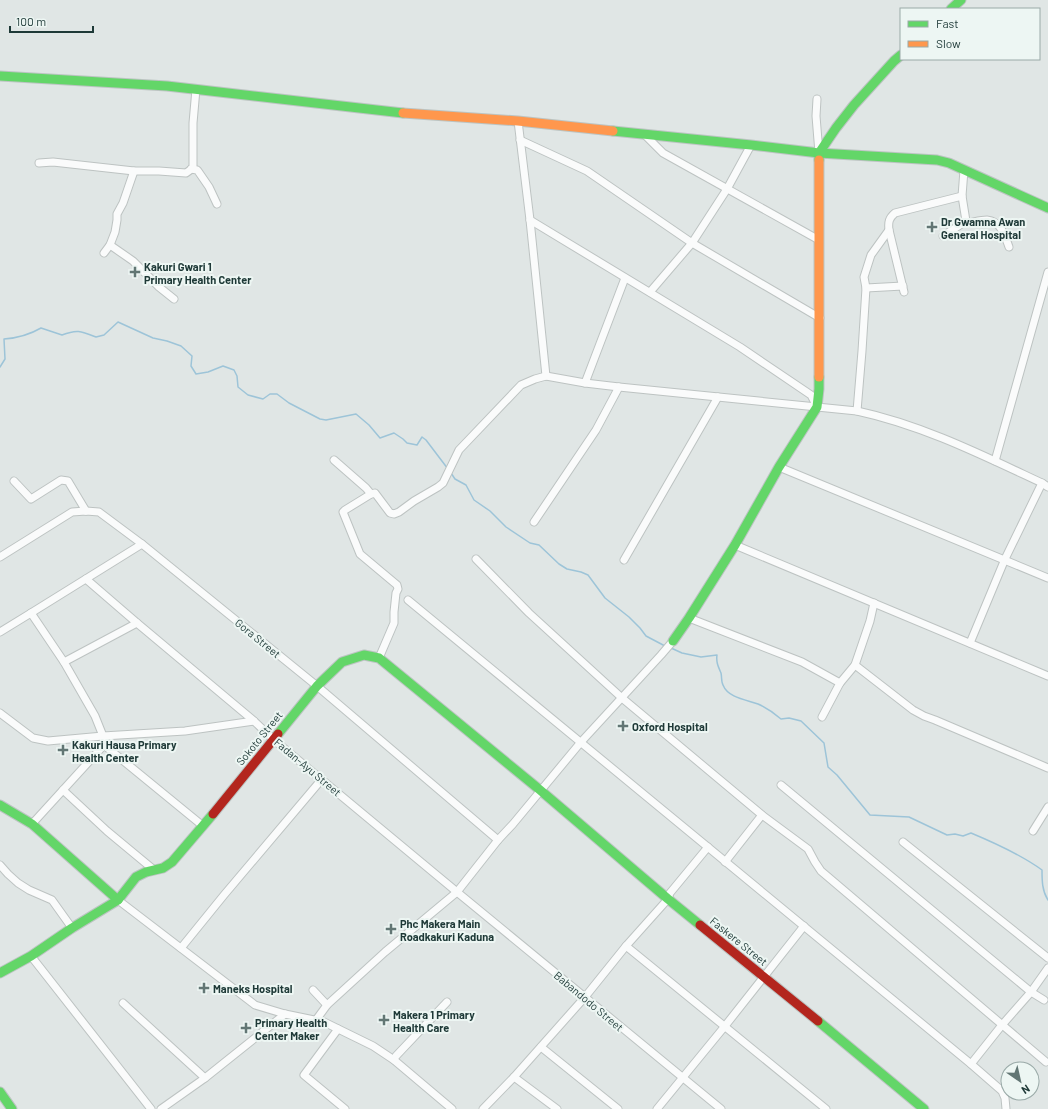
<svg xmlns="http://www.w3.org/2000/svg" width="1048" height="1109" font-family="Barlow,sans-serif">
<rect width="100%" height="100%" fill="#e0e6e5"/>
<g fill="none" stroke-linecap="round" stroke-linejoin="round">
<!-- stream -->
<g stroke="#9dc4d8" stroke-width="1.5">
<path d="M0,367L5,359L4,339C18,338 29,335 41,328L62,335C77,329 81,331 96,337L104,335L118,322L153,338L167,341L181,346L192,356L191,366L196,374L208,372L223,366L234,370L237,376L238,387L248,395L263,399L270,394H277L289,403L320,419L326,420L356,414L369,425L380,438L394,433L403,439L407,443L417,445L422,437L426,440L448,469"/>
<polyline points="451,473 455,479 466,485 474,500 490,511 506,527 530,543 539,545 559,564 567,569 581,572 588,575 605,598 629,617 640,628 646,636 665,646"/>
<path d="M671,648L682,653L701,657L717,655C716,662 718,666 721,673C722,677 721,682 723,685C728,698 747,700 758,704C767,708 774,713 781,719L789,718L801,721L824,743L828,767L837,775L870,815L909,817L947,835L955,834L963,836L971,833C995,843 1020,854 1042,870C1042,880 1042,891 1048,900"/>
</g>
<!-- street casing -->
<g stroke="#bdc3c2" stroke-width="9">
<g id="street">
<polyline points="817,99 816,116 819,153"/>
<polyline points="518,121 530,220 546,376"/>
<polyline points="645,135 663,153 819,240"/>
<polyline points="520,140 587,171 692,243 820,318"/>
<polyline points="39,163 53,162 134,171 159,171 186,173 193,168 193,123 196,89"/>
<polyline points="191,169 197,170 198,171 209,187 217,204"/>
<polyline points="530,220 740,347 811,395 817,407"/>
<path d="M966,221L968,223C974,222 981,220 987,220C1001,221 1005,236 1009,247"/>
<polyline points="943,236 966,221 962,196 964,170"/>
<polyline points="110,245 133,261 159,287 174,299"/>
<polyline points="104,253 110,245 115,232 117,220 117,214 123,203 134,171"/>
<polyline points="866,288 903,286"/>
<polyline points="650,292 692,243 727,189 751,145"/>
<path d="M904,292L889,230C888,222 889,218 895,213L962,196"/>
<polyline points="585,383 625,278"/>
<polyline points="857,411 862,351 866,288 864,277 871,255 889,230"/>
<path d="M334,460L366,488L371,494L375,493L390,513L394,514L399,512L414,501L438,487L443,483L459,450L521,385L535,379L546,376L585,383L619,387L857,411C922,425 982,455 1042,483L1048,487"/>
<polyline points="995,461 1048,272"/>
<polyline points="779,467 1048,578"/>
<polyline points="14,481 31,499 61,480 68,481 86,511"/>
<polyline points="371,494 345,510 343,512 360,554 397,585 398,589 396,593 394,612 394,623 379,658"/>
<polyline points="534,522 596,430 619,387"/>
<polyline points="735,545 1048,676"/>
<polyline points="0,557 72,512 86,511 99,512 142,544 317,686 498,840"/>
<polyline points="476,559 529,613 622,698 762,815 808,849 815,862 821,871 1046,1062"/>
<polyline points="624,560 718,397"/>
<polyline points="86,579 137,623 254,721 274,740 457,892 721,1109"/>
<polyline points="408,600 971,1064 1002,1091 1005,1098 1006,1109"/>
<polyline points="31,613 64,662 95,716 103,736 104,745 203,826"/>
<polyline points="689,618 802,662 840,683"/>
<polyline points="0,632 31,613 142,544"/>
<polyline points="970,643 1005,559 1042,483"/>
<polyline points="64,662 137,623"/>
<polyline points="855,665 913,710 924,716 935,720 1048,768"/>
<polyline points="0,713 33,738 48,741 103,736 185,731 254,721"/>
<polyline points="822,717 840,683 855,665 870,621 874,603"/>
<polyline points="781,785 1031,992 1044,1000"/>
<polyline points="63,790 107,831 154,870"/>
<polyline points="32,824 104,745"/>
<polyline points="1033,831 1048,807"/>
<polyline points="903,842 1048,958"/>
<polyline points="725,862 762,815"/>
<polyline points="0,865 8,874 18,883 29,890 52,900 72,928"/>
<polyline points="118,900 255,1005 285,1014 324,1022 373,1046 394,1060 452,1109"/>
<polyline points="626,946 826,1109"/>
<polyline points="181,948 224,895 322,779"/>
<polyline points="31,956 151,1109"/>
<polyline points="313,990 327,1005"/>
<polyline points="123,1003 205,1078"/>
<polyline points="316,1020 327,1005 385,952 457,892 498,840 513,824 581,742 661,655 673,641"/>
<polyline points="338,1029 304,1075 345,1109"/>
<polyline points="541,1047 618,1109"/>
<polyline points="394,1060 396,1056 447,1002"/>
<polyline points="971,1064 1002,1025 1031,992 1048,968"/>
<polyline points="514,1077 557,1109"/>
<polyline points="161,1109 205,1078 285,1014"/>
<polyline points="483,1109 514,1077 585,997 626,946 668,899 670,893 708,847"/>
<polyline points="657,1109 725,1026 804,926"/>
</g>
</g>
<!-- fast casing -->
<g stroke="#bcc4c2" stroke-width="11">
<g id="fast">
<polyline points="951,9 961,0"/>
<polyline points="0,76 167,86 403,113"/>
<polyline points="613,131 751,145 819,153 937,160 949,163 1048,208"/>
<polyline points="819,160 819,153 836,128 854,105 894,61 901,55"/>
<polyline points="673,641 689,618 735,545 779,467 817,407 819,389 819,377"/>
<polyline points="278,734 317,686 342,662 364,655 379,658 540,790 668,899 700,925"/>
<polyline points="0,805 32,824 118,900"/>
<polyline points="0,973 31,956 72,928 118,900 136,877 146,872 163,868 172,862 213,814"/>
<polyline points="818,1021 924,1109"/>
<polyline points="0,1092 12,1109"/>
</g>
</g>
<!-- slow casing -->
<g stroke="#bcc4c2" stroke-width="11">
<g id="slow">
<polyline points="403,113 518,121 613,131"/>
<polyline points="819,160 819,377"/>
</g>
</g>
<!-- jam casing -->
<g stroke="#bcc4c2" stroke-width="11">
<g id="jam">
<polyline points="213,814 278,734"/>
<polyline points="700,925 818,1021"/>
</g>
</g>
<!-- street -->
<use href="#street" stroke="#fafbfb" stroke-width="7"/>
<!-- fast -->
<use href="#fast" stroke="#63d668" stroke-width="9"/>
<!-- slow -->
<use href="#slow" stroke="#ff974d" stroke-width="9"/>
<!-- jam -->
<use href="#jam" stroke="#b3261e" stroke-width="9"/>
</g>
<!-- markers -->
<g fill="#627674" stroke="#edf6f3" stroke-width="1.5">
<path d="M930 221h4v4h4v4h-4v4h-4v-4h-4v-4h4z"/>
<path d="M133 266h4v4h4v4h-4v4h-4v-4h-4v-4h4z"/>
<path d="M621 720h4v4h4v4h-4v4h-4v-4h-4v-4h4z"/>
<path d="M61 744h4v4h4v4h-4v4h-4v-4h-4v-4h4z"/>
<path d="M389 923h4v4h4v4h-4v4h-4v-4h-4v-4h4z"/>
<path d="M202 982h4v4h4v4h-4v4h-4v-4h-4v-4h4z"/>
<path d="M382 1014h4v4h4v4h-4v4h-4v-4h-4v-4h4z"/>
<path d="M244 1022h4v4h4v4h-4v4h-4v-4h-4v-4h4z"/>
</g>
<g text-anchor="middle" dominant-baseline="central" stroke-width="4" stroke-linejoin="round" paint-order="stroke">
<!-- poi labels -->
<g font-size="11" font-weight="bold" fill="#1e3937" stroke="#edf6f3" text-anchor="start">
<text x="941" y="221">Dr Gwamna Awan<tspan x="941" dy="13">General Hospital</tspan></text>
<text x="144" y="266">Kakuri Gwari 1<tspan x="144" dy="13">Primary Health Center</tspan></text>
<text x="632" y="726">Oxford Hospital</text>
<text x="72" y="744">Kakuri Hausa Primary<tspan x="72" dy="13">Health Center</tspan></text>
<text x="400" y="923">Phc Makera Main<tspan x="400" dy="13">Roadkakuri Kaduna</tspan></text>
<text x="213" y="988">Maneks Hospital</text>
<text x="393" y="1014">Makera 1 Primary<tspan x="393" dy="13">Health Care</tspan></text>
<text x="255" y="1022">Primary Health<tspan x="255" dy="13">Center Maker</tspan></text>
</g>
<!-- street labels -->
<g font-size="11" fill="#1e3937" stroke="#edf6f3">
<text transform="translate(258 638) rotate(39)">Gora Street</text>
<text transform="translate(259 738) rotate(-51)">Sokoto Street</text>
<text transform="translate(308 767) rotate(40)">Fadan-Ayu Street</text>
<text transform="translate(739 941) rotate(39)">Faskere Street</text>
<text transform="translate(589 1001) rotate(40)">Babandodo Street</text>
</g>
</g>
<!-- legend -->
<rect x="900" y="8" width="140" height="52" fill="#edf6f3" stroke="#9aaaa8"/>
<rect x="908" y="21" width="20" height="6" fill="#63d668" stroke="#9aaaa8"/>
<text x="936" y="28" font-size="12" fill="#1e3937">Fast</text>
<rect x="908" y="41" width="20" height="6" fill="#ff974d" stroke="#9aaaa8"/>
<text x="936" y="48" font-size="12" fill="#1e3937">Slow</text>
<!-- north arrow -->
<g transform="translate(1020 1081) rotate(146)"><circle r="19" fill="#edf6f3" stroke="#9aaaa8"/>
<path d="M0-3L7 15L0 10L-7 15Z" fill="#627674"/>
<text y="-6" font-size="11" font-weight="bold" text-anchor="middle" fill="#1e3937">N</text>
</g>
<!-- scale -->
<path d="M10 26v6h83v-6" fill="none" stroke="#1e3937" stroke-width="2"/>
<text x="16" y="26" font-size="12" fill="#1e3937" stroke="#edf6f3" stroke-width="3" paint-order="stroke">100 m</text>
</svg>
